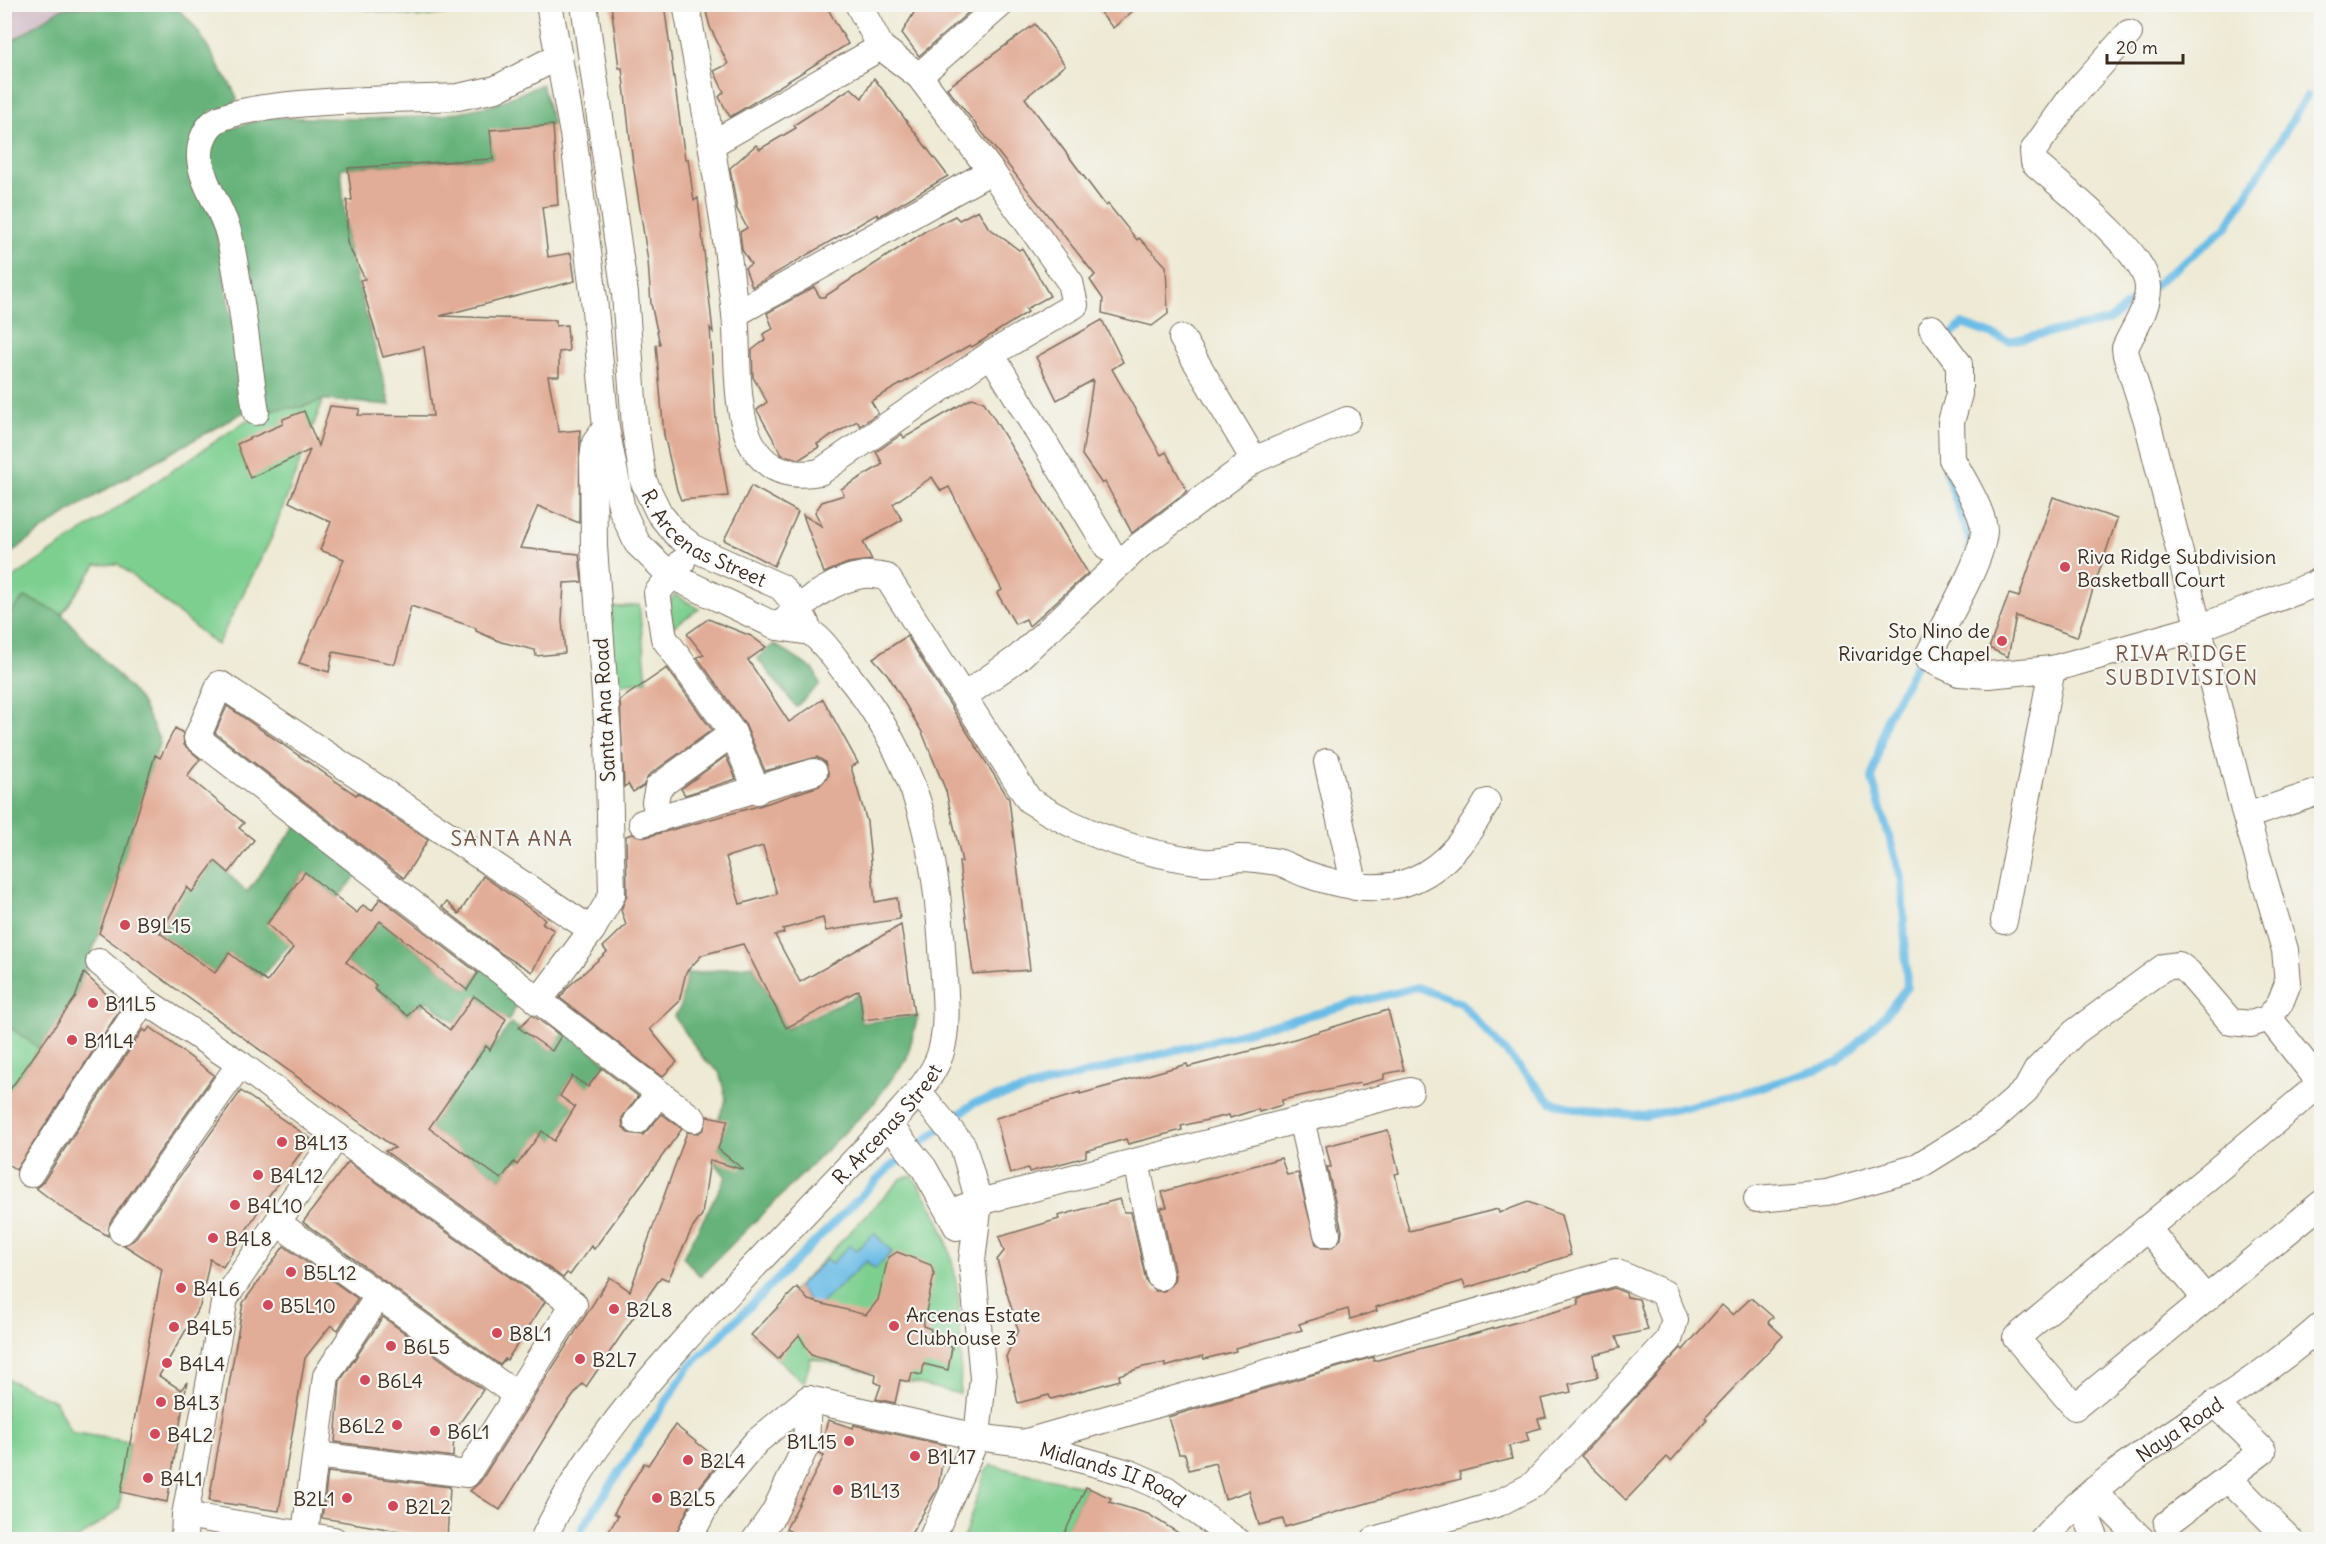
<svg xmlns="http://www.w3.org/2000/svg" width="2326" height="1544" font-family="Delius,sans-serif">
<rect width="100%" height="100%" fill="#f6f6f2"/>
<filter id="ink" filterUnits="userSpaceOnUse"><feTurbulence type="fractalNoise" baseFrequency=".0167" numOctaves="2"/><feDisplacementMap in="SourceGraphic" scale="12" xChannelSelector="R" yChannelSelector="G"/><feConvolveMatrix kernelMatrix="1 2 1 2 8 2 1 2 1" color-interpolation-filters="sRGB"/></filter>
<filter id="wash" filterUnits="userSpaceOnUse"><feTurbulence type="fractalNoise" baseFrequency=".008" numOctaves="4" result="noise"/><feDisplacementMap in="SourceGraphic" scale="24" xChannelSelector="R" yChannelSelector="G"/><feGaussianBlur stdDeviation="1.35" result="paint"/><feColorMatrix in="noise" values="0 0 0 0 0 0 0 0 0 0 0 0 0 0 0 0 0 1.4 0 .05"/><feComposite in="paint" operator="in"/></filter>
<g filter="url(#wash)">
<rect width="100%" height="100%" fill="#eeead5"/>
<!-- industrial -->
<polygon fill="#d1bdc8" points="5,5 99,5 99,7 62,8 5,46"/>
<!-- green -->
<g fill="#7dcf90" stroke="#5c7c57" stroke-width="1.5">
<polygon points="355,5 355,4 515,5 419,17 349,7"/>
<polygon points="323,400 271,539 217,645 118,564 96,565 62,614 25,597 5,618 5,585 16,576 262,410 301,407"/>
<polygon points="675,594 699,609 671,628 669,603"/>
<polygon points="639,605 647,681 605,686 598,609"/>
<polygon points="5,1024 39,1048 5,1098"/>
<path d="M912,1176C962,1240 963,1316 960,1394L811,1358L804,1383L751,1335L902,1178Z"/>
<polygon points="5,1378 55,1401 71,1432 130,1442 119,1509 78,1539 5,1540"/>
<polygon points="991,1465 1086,1487 1062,1539 963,1540 985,1472"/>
</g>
<!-- forest -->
<g fill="#66b27a" stroke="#506e4c" stroke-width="1.5">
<path d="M99,4L170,5C193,16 207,46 219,67C226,79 233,85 237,99L231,107L209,111L214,216L247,410C166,457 78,499 5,558V46L62,8L99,7Z"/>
<polygon points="542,84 553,125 491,130 493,158 341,168 347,243 390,405 324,400 301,407 262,410 207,151 219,132 269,117 367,119 439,116 493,105"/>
<polygon points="25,597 62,614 140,700 160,741 112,898 75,998 39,1048 5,1024 5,618"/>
<polygon points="774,644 814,670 820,684 796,707 757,658"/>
<polygon points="297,825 358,873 338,898 304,872 267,924 290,944 261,977 229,953 215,973 160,933 179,902 181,882 192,891 215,861 247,892"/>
<path d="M380,921L466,990L482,968L521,999L508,1021L481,1001L455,1023L427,1001L421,1007L417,1004L408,1016C386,999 370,981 348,963L349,958Z"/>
<polygon points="753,965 786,1029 858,995 861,1023 918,1016 907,1058 874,1103 700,1276 683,1257 726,1177 714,1161 727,1121 719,1118 726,1098 719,1072 703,1058 674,1016 680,1008 687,974"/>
<polygon points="511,1023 552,1051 565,1029 606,1063 588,1088 572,1076 560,1095 575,1107 571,1113 569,1152 542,1131 521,1160 514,1162 501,1179 429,1128 486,1046 491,1050"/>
</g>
<!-- water -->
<polygon fill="#6bbce6" stroke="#537382" stroke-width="1.5" points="874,1233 892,1252 875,1269 866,1261 816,1308 797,1287 826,1260 831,1264 850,1245 856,1251"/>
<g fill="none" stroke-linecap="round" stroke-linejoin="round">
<!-- stream -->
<g stroke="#6bbce6" stroke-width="8">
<polyline points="2153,286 2226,228 2307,96"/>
<polyline points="1946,341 1962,324 2009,341 2108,321 2141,295"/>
<polyline points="1946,472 1971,544 1969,549"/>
<polyline points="579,1540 582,1528 689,1367 889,1168 974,1103 1417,987 1461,1003 1551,1102 1587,1111 1645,1116 1733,1096 1838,1063 1885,1015 1907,987 1902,880 1872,779 1887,717 1920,658"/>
</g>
</g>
<g id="blocks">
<!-- building -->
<g fill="#e2ad98" fill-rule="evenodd">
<polygon points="611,4 664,4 685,159 688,159 694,201 698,198 713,332 710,328 716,421 728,496 681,500 677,490 664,435 656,345 660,344 651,304 648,261 633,164 622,68 619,68"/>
<polygon points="704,4 825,4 848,44 730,117 719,97 724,92 714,71 728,64 710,27"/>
<polygon points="919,4 978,4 919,56 902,33"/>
<polygon points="1093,4 1141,4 1113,28"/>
<polygon points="1035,24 1065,65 1025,98 1106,206 1108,204 1137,240 1139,238 1166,266 1168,314 1152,326 1102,313 1103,299 1090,280 1095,275 947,88"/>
<polygon points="874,78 948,176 878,217 877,214 752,287 745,268 751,264 742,250 740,232 747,228 737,209 730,168 756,145 760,149 796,128 794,125 851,88 862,98"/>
<polygon points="553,125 558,205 542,207 548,257 571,253 575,281 440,316 556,320 556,326 567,325 569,351 559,352 559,376 548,376 559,432 580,430 579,523 538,506 520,548 579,554 582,582 564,583 562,620 565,653 536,656 535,650 501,642 476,631 476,628 411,606 395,664 333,652 329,672 299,663 344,559 320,550 331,522 289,502 310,450 250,478 237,444 283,424 283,419 304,411 318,446 330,406 360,409 358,415 433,416 424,347 383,357 360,280 365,279 347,243 347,200 352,200 348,168 493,159 490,130"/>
<polygon points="978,210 988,227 1019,250 1022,248 1050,296 1026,309 1028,312 972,347 970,345 871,401 878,413 860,426 857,421 817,444 819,447 800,459 782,455 757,410 767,402 753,377 752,350 765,340 763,334 773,329 767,313 814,287 820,297 824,297 927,230 955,216 959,220"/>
<polygon points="1102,320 1123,362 1112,369 1161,455 1166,452 1187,491 1132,533 1105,482 1102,484 1082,455 1093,380 1057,400 1036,357"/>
<polygon points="972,398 984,402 1088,573 1029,626 1026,619 1015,624 997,593 1002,590 949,487 941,491 932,477 893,504 902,520 863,542 872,560 848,563 824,573 803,515 822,526 815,512 822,502 844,495 841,489 883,464 876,452 902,434 904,438"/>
<polygon points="751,486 798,512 774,566 724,540"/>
<polygon points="2053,497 2117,519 2077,637 2016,616 2008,657 1989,648 2009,594 2019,597"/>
<path d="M708,619L751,636L766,647L748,660L789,722L823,699L858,763L851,767L867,822L875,902L897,898L900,919L826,931L823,918L783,929L784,933L775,935L800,982L901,925L914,1014L863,1020L859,990L786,1028L743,944L702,955L686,972L679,1002L650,1029L677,1062L662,1077L560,998L568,987L607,952L603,947L626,925L621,910L627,895L626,836L632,834L646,837L762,805L819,786L829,775L825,762L817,757L765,771L745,724L697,657L704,655L687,634ZM763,846L777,894L740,904L726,857Z"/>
<polygon points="907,636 1009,799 1030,970 973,974 959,862 962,862 946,791 922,732 888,675 873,658"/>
<polygon points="667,668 712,730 649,775 643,786 633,792 628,784 624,787 620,700"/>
<polygon points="227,706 356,795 358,793 428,840 404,878 215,733"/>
<polygon points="175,728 183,733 184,745 200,759 187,776 244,823 239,828 254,840 229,873 215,861 192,892 187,887 160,933 215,973 229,953 267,982 293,948 267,924 305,872 357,913 363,905 372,911 380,898 478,973 467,990 380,921 346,962 376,985 374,989 408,1016 417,1004 450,1030 474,996 506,1019 490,1050 486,1046 429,1128 501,1179 514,1162 517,1165 542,1131 554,1141 575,1107 560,1096 572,1076 588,1087 602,1068 638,1096 622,1118 623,1127 628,1133 643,1135 662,1114 682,1129 594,1249 591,1246 570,1275 567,1273 563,1278 385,1151 395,1148 99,933 112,898 155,755 160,758"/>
<polygon points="726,756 736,779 685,795 681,789"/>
<polygon points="483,876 545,919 542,923 554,930 532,972 502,954 442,907 447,902 459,914"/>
<polygon points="84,973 121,1008 16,1170 4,1161 4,1098 75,998"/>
<polygon points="1388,1010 1404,1070 1384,1074 1384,1079 1361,1085 1360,1083 1282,1100 1282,1105 1259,1112 1258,1109 1230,1118 1229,1115 1181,1126 1182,1130 1128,1144 1126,1139 1086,1151 1086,1157 1029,1172 1028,1168 1010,1174 996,1118 1080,1092 1080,1094 1187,1064 1188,1067 1288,1041"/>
<polygon points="532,1015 561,1036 552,1051 519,1028"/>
<polygon points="150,1027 214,1075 110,1222 108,1236 65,1210 36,1188 43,1182 143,1029 146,1032"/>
<polygon points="241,1091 311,1139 264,1202 223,1267 210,1259 200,1306 159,1376 181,1390 187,1382 167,1502 121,1492 162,1269 124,1245 134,1240"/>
<polygon points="707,1116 728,1120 718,1149 744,1170 710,1160 702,1215 692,1229 668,1280 661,1277 586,1387 582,1384 558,1416 500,1510 470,1491 480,1482 610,1277 630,1291 687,1132 698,1133 704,1129"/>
<polygon points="1388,1130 1399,1173 1395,1174 1409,1231 1498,1209 1499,1213 1528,1202 1561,1215 1571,1255 1466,1288 1463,1281 1376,1307 1377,1311 1350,1319 1348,1309 1299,1324 1302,1330 1235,1348 1236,1351 1204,1359 1203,1356 1165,1367 1165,1363 1143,1367 1119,1375 1120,1380 1051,1399 1049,1395 1018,1403 1006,1357 1018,1330 997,1260 1004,1251 999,1237 1059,1219 1058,1216 1120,1199 1124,1212 1131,1212 1146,1281 1155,1291 1164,1291 1174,1282 1175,1275 1161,1208 1167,1207 1162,1192 1281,1158 1287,1175 1298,1173 1316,1244 1322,1248 1331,1248 1341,1239 1342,1231 1327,1167 1331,1167 1326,1146"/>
<polygon points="348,1162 545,1302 507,1360 505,1359 500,1365 303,1222"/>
<polygon points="284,1246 358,1299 338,1330 331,1325 305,1358 279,1511 209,1501 243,1303"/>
<polygon points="897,1252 931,1265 934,1274 923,1326 931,1329 929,1340 952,1347 948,1370 924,1364 922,1375 912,1373 910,1382 900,1380 895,1403 876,1399 881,1385 875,1382 876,1374 811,1355 799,1335 778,1359 751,1335 797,1287 808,1300 866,1315 878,1300 888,1258"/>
<polygon points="1614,1288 1626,1293 1627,1297 1639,1299 1648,1330 1616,1337 1620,1348 1593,1355 1598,1377 1569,1384 1571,1392 1541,1399 1546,1417 1538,1419 1541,1428 1526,1432 1529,1441 1509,1446 1512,1459 1459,1472 1461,1479 1402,1493 1285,1527 1283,1519 1259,1525 1249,1491 1225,1499 1215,1463 1189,1470 1185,1454 1179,1454 1168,1417 1373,1357 1374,1361 1397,1355 1579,1305 1578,1298"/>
<polygon points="1751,1298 1773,1317 1768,1322 1783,1336 1705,1418 1707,1420 1671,1461 1667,1457 1626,1500 1581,1456 1681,1348 1683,1350 1722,1305 1733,1315"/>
<polygon points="383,1317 483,1390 454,1431 453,1457 335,1442 340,1381"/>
<polygon points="828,1420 853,1428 854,1425 945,1445 938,1488 908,1539 792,1539 795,1534 786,1529 824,1456 819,1454"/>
<polygon points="675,1425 720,1461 698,1489 673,1539 604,1539 618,1516 614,1513 644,1463 648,1465"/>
<polygon points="328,1472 450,1487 447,1539 322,1518"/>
<polygon points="1086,1487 1111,1498 1109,1502 1148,1514 1188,1539 1062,1539"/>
</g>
</g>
</g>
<g filter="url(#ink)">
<use href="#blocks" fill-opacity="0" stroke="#7a6d5e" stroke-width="1.5"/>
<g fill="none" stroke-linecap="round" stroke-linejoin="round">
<!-- minor casing -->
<g stroke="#7a6d5e" stroke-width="28">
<g id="minor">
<path id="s1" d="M584,4L625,294L635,426L643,480L659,513L675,533L695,549L781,587L798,607L806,623"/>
<path d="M686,4C705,107 724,210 735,314C739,354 733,413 754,448C770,473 793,477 820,472L991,354L1075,305L1070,282L991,171L919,76L881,47L858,4"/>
<polyline points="919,76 1001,4"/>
<polyline points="712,144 881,47"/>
<polyline points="735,314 991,171"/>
<path d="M1932,328L1959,364V394L1951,422L1952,459C1961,476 1984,512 1984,531C1982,564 1942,626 1927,658L1959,673L1988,675L2052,669L2198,628L2313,585L2322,579"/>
<polyline points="1182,338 1254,460"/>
<polyline points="991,354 1108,548"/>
<path d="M256,412C247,353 242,293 229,235C223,209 203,187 200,159C199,146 204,130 214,122C245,99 412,99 458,97L496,89L559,56"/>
<polyline points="682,562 657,593 664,638 733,733 757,791"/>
<path d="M778,627C800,605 831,580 863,575C871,574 880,576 887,577L1029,800C1081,834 1143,854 1204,862C1216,863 1229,859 1240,858C1252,858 1265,860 1277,862C1287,864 1296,871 1306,874C1340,886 1379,894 1413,880C1449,865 1468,834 1487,802"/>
<polyline points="964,696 1018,658 1139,546 1254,460 1347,420"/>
<polyline points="1327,762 1355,887"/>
<polyline points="2246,816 2322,791"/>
<polyline points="659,819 655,802 658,787 733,733"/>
<polyline points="642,823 814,772"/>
<polyline points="2004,921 2052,669"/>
<polyline points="592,930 220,684 197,738 693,1119"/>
<polyline points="99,962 144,1000 240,1064 337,1136 574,1304 467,1474 316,1455"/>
<polyline points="538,1002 592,930 612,895 608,736 594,547 593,459 595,443 606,428"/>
<polyline points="2269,1018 2322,1085"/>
<polyline points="2321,1083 2016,1338 2075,1407 2322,1203"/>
<polyline points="918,1091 963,1146 979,1202 972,1261 983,1378 977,1437 931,1540"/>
<polyline points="1301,1119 1327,1234"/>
<polyline points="637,1121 659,1093"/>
<polyline points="889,1125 924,1168 957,1227"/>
<polyline points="1136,1162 1160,1277"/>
<polyline points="30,1174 144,1000"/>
<path d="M1757,1199L1827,1193L1915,1168L1992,1120L2026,1090L2037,1070L2075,1032L2164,967L2179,965L2188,972L2231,1022L2251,1024L2269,1018L2280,1003L2288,983L2285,950L2244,810L2147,421L2126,355L2125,348C2134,328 2148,310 2148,288C2148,254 2064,189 2038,166L2034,162L2033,151L2070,99L2129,33"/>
<polyline points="951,1212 979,1202 1410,1091"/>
<polyline points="278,1223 515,1394"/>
<polyline points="2147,1228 2206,1299"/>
<polyline points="122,1231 240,1064"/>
<path id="s2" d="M808,1399L977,1437L1023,1443L1132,1474L1166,1489L1236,1540"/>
<polyline points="1023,1443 1615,1272 1664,1293 1675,1320 1669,1340 1533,1485 1499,1503 1374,1540"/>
<polyline points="2228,1478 2290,1540"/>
<polyline points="2093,1491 2142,1540"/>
<polyline points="2081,1502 2096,1540"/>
<polyline points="185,1515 334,1540"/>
<polyline points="2167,1524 2263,1451 2215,1403"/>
<polyline points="184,1540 185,1515 225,1298 337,1136"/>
<polyline points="304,1540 326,1376 379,1295"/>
<path id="s3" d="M543,1540C589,1440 667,1358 741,1280C790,1228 839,1176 889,1125C907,1104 931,1081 940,1055C949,1027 945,994 943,964C937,850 920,763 846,673C835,659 824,641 810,632L778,627L670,575L637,543L622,510L606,428L594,299L573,134L549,4"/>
<polyline points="688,1540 711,1496 756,1442 808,1399"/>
<polyline points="755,1540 774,1513 806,1446 808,1399"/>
<path id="s4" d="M2042,1540C2119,1453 2236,1402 2322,1325"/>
</g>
</g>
<!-- minor -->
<use href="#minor" stroke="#fff" stroke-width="26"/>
</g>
</g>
<!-- markers -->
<g fill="#d1495b" stroke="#f6f6f2" stroke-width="2">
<circle cx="2065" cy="567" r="6"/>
<circle cx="2002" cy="641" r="6"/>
<circle cx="125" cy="925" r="6"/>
<circle cx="93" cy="1003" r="6"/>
<circle cx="72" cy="1040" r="6"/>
<circle cx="282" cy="1142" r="6"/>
<circle cx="258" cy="1175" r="6"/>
<circle cx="235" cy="1205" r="6"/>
<circle cx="213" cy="1238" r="6"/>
<circle cx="291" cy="1272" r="6"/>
<circle cx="181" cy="1288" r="6"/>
<circle cx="268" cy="1305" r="6"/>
<circle cx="614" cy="1309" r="6"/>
<circle cx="894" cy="1326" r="6"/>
<circle cx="174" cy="1327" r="6"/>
<circle cx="497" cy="1333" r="6"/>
<circle cx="391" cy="1346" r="6"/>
<circle cx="580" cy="1359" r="6"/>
<circle cx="167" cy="1363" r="6"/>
<circle cx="365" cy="1380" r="6"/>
<circle cx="161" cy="1402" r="6"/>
<circle cx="397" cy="1425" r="6"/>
<circle cx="435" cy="1431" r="6"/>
<circle cx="155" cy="1434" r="6"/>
<circle cx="849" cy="1441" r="6"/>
<circle cx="915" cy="1456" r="6"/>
<circle cx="688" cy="1460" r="6"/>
<circle cx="148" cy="1478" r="6"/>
<circle cx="838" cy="1490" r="6"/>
<circle cx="347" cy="1498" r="6"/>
<circle cx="657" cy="1498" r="6"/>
<circle cx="393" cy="1506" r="6"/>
</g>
<g text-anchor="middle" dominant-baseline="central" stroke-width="4.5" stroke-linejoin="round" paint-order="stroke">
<!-- street labels -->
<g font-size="20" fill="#3b2a1e" stroke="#f6f6f2">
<text stroke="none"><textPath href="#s1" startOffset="568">R. Arcenas Street</textPath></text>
<text transform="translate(604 710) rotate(-93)">Santa Ana Road</text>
<text stroke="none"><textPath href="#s3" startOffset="542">R. Arcenas Street</textPath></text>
<text stroke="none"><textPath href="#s4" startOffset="177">Naya Road</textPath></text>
<text stroke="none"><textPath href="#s2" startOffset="315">Midlands II Road</textPath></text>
</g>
<!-- poi labels -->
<g font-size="20" fill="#3b2a1e" stroke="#f6f6f2" text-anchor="start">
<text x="2077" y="556">Riva Ridge Subdivision<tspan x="2077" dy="23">Basketball Court</tspan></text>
<text x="1990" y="630" text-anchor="end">Sto Nino de<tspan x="1990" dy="23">Rivaridge Chapel</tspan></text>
<text x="137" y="925">B9L15</text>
<text x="105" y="1003">B11L5</text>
<text x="84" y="1040">B11L4</text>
<text x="294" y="1142">B4L13</text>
<text x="270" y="1175">B4L12</text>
<text x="247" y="1205">B4L10</text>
<text x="225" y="1238">B4L8</text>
<text x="303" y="1272">B5L12</text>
<text x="193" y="1288">B4L6</text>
<text x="280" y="1305">B5L10</text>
<text x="626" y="1309">B2L8</text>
<text x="906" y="1314">Arcenas Estate<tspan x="906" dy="23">Clubhouse 3</tspan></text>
<text x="186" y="1327">B4L5</text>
<text x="509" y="1333">B8L1</text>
<text x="403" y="1346">B6L5</text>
<text x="592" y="1359">B2L7</text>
<text x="179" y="1363">B4L4</text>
<text x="377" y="1380">B6L4</text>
<text x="173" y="1402">B4L3</text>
<text x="385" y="1425" text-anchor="end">B6L2</text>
<text x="447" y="1431">B6L1</text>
<text x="167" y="1434">B4L2</text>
<text x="837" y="1441" text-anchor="end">B1L15</text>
<text x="927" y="1456">B1L17</text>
<text x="700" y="1460">B2L4</text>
<text x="160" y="1478">B4L1</text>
<text x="850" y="1490">B1L13</text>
<text x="335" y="1498" text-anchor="end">B2L1</text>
<text x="669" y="1498">B2L5</text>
<text x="405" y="1506">B2L2</text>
</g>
<!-- neighbourhood labels -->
<g font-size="21" letter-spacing="1.5" fill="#755849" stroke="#f6f6f2">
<text x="2182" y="653">RIVA RIDGE<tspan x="2182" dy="24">SUBDIVISION</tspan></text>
<text x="512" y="838">SANTA ANA</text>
</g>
</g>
<!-- margin -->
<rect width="2326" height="1544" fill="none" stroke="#f6f6f2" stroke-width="24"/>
<!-- scale -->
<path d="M2107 54v9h76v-9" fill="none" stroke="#3b2a1e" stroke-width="3"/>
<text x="2116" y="54" font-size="18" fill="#3b2a1e" stroke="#f6f6f2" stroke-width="4.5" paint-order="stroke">20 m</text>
</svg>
